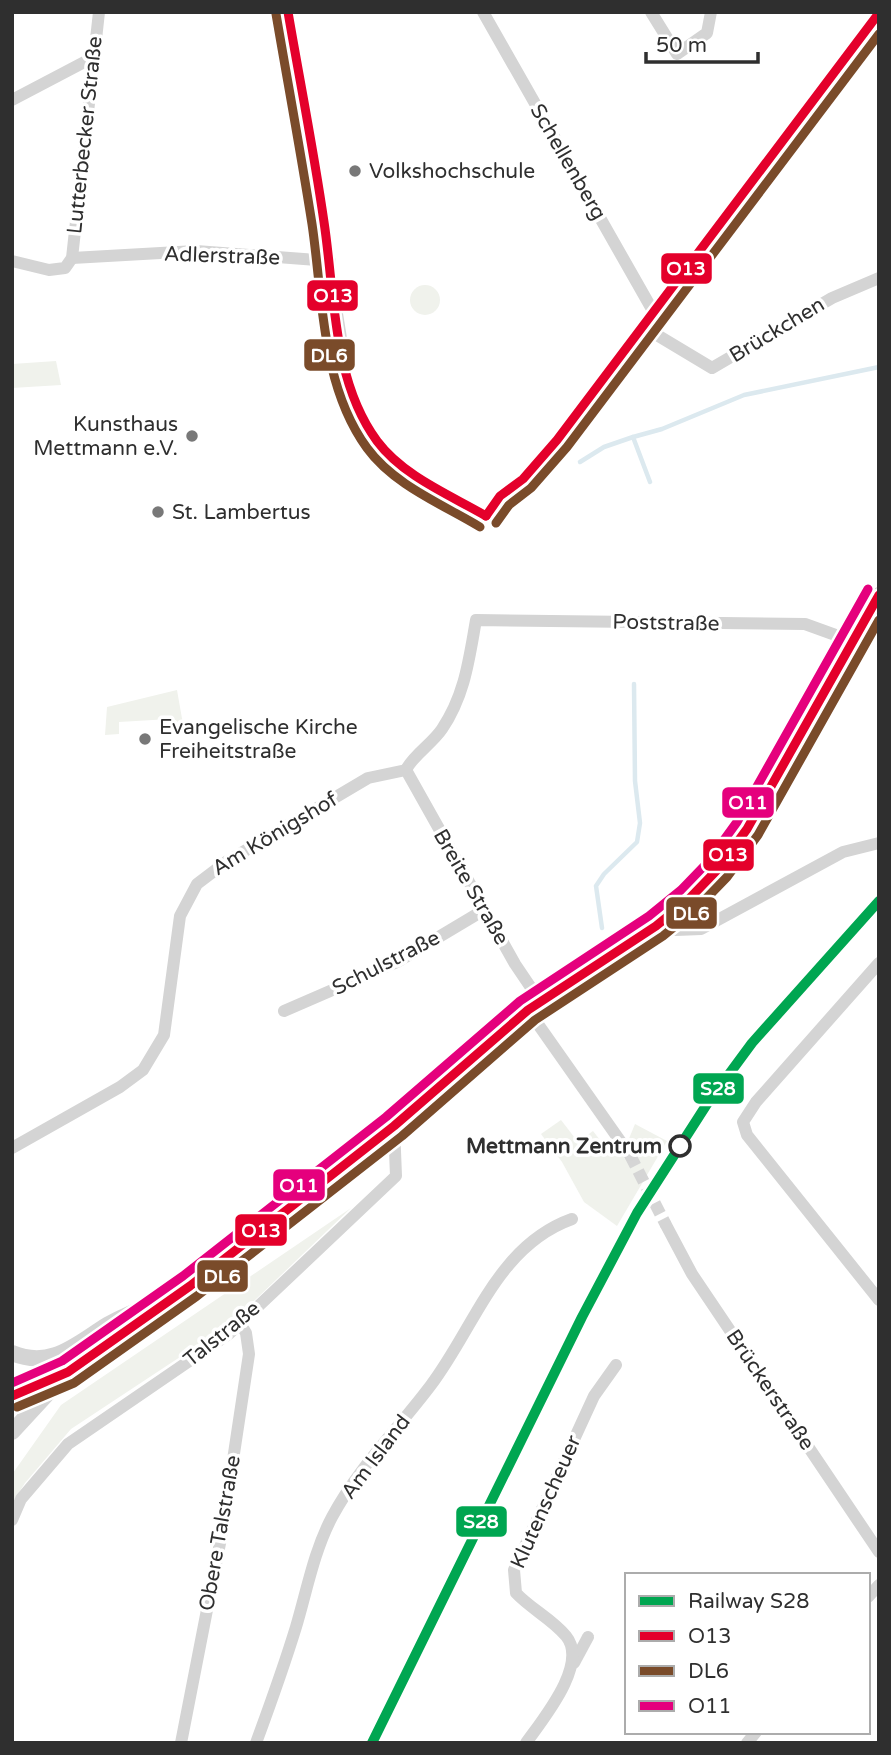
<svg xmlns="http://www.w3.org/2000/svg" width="891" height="1755" font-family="'Varela Round',sans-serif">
<rect width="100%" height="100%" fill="#fff"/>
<!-- green -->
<g fill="#f0f2ec">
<circle cx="425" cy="300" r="15"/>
<polygon points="56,361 61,385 12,388 12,364"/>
<polygon points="177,690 184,730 171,730 170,719 119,722 119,734 105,735 107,707"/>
<polygon points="561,1120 578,1142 593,1131 607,1149 614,1144 625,1159 639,1148 628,1141 635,1124 667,1141 617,1226 584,1202 562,1162 541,1134"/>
<polygon points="351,1208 230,1324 71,1429 25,1483 12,1503 13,1473 61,1405"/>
</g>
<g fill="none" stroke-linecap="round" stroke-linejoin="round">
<!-- stream -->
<g stroke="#dce9ef" stroke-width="4.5">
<polyline points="580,462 604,447 633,437"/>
<polyline points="650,482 633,437 662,429 744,395 879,367"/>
<polyline points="602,928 596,886 604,874 637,842 640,823 635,781 634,684"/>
</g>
<!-- minor-tunnel -->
<polyline stroke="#d5d5d5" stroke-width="12" stroke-dasharray="12 6" stroke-linecap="butt" points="630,1155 666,1225"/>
<!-- minor -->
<g stroke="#d4d4d4" stroke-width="12">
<polyline points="288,12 346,369"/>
<polyline points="483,12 653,311"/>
<polyline points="651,12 677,54 707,33 711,12"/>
<polyline points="12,100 92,58"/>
<polyline points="72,258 196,251 330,261"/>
<polyline points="12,261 49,270 65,268 72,258 99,12"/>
<polyline points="642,326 712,368 832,298 879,278"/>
<polyline points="500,496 523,479 557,440 879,13"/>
<path d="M406,770C413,755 432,744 442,729C465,695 469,659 476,620L805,624L852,641"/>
<polyline points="406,770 515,964 540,1001"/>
<polyline points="656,926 676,930 701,929 843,852 879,843"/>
<polyline points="879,963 756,1102 743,1122 747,1135 879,1300"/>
<polyline points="528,1010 630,1155"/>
<polyline points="284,1011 397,962 484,910"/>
<polyline points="12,1148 120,1087 143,1070 164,1035 180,916 197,884 226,862 368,778 406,770"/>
<polyline points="666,1225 692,1274 879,1552"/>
<polyline points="12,1520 21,1499 68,1444 230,1333 396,1176 394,1126"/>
<polyline points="868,1597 879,1585"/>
<polyline points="574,1663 588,1637"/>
<polyline points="181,1743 222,1533 249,1354 246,1333 240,1323"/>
<path d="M256,1743C270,1705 284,1666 296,1627C307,1590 314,1551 332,1517C358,1468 398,1429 431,1385C475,1327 497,1246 572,1219"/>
<path d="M526,1743C543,1719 589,1664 566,1636C552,1619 531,1609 516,1593L514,1570L594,1396L616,1365"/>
<polyline points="747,1743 756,1732"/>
</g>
<!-- tertiary -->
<g stroke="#d4d4d4" stroke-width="16">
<path d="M12,1353C51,1369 75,1345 107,1325C123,1316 140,1309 157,1303"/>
<polyline points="12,1396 68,1372 190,1286 394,1126 528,1010 656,926 689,899 717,870 747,829 879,595"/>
<polyline points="12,1432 60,1380"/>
</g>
<!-- bus-1 casing -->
<g stroke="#fff" stroke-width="14">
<g id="bus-1">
<path d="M288,12C300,82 314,152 324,222C335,294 332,380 377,441C403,476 450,495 486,516"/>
<polyline points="486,516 500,496 523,479 557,440 879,13"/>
<polyline points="12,1396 68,1372 190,1286 394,1126 528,1010 656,926 689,899 717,870 747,829 879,595"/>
</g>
</g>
<!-- bus-2 casing -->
<g stroke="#fff" stroke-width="14">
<g id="bus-2">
<path d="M276,14C288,84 301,154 312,224C323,298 321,385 367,448C394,485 442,504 480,527"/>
<polyline points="496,523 509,505 531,488 567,447 879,34"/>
<polyline points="17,1407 74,1383 197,1296 402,1136 535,1020 663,936 697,908 727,877 758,835 879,620"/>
</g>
</g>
<!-- bus-3 casing -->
<g stroke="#fff" stroke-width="14">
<polyline id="bus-3" points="12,1383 62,1361 183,1276 386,1117 520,1001 649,916 681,890 708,862 737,822 868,589"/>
</g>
<!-- bus-1 -->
<use href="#bus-1" stroke="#e4002b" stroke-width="9"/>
<!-- bus-2 -->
<use href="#bus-2" stroke="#7a4b2a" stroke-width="9"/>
<!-- bus-3 -->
<use href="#bus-3" stroke="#e5007d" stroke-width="9"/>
<!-- rail-1 casing -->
<g stroke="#fff" stroke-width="16">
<polyline id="rail-1" points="372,1743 582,1317 637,1213 707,1104 752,1043 879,901"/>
</g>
<!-- rail-1 -->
<use href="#rail-1" stroke="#00a651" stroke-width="10"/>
</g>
<!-- markers -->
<g fill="#787878" stroke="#fff" stroke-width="2.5">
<circle cx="355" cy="171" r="7"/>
<circle cx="192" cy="436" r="7"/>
<circle cx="158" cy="512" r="7"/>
<circle cx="145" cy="739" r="7"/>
</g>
<circle fill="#fff" stroke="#2f2f2f" stroke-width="3.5" cx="680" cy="1146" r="10"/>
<g text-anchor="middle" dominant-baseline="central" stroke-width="7" stroke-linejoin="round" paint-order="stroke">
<!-- street labels -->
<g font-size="21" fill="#2f2f2f" stroke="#fff">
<text transform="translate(85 135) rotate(-84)">Lutterbecker Straße</text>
<text transform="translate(568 162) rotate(60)">Schellenberg</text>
<text transform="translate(222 256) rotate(2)">Adlerstraße</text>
<text transform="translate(777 330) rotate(-31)">Brückchen</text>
<text transform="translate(666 623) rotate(1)">Poststraße</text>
<text transform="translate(275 834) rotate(-31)">Am Königshof</text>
<text transform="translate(471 887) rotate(60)">Breite Straße</text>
<text transform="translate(386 963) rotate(-27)">Schulstraße</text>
<text transform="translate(222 1334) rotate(-39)">Talstraße</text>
<text transform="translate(770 1390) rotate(56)">Brückerstraße</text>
<text transform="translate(376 1457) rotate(-53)">Am Island</text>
<text transform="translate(546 1502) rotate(-66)">Klutenscheuer</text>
<text transform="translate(220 1533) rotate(-80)">Obere Talstraße</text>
</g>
<!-- poi labels -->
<g font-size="21" fill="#2f2f2f" stroke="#fff" text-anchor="start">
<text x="369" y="171">Volkshochschule</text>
<text x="178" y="424" text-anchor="end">Kunsthaus<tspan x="178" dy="24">Mettmann e.V.</tspan></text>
<text x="172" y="512">St. Lambertus</text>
<text x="159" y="727">Evangelische Kirche<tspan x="159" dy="24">Freiheitstraße</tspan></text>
</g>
<!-- stop labels -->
<g font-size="21" font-weight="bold" fill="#2f2f2f" stroke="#fff" text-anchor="end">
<text x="662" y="1146">Mettmann Zentrum</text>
</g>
</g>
<g stroke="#fff" stroke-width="2.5">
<rect x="660" y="252" width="53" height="33" rx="7" fill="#e4002b"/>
<rect x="306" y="279" width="53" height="33" rx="7" fill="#e4002b"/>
<rect x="303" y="338" width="53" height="34" rx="7" fill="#7a4b2a"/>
<rect x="721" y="786" width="54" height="33" rx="7" fill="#e5007d"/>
<rect x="702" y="838" width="53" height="34" rx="7" fill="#e4002b"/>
<rect x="665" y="896" width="53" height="34" rx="7" fill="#7a4b2a"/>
<rect x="692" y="1072" width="53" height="33" rx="7" fill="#00a651"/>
<rect x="272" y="1168" width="54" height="34" rx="7" fill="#e5007d"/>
<rect x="234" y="1213" width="54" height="34" rx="7" fill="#e4002b"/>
<rect x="196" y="1259" width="53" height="34" rx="7" fill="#7a4b2a"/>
<rect x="455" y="1505" width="53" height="33" rx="7" fill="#00a651"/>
</g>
<g font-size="19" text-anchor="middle" font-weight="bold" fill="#fff">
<text x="686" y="275">O13</text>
<text x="333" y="302">O13</text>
<text x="329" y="362">DL6</text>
<text x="748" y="809">O11</text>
<text x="728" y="861">O13</text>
<text x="691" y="920">DL6</text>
<text x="718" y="1095">S28</text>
<text x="299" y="1192">O11</text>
<text x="261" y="1237">O13</text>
<text x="222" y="1283">DL6</text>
<text x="481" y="1528">S28</text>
</g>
<!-- border -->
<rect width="891" height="1755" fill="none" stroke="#2f2f2f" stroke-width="28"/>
<!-- legend -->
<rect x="625" y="1573" width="245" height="161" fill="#ffffff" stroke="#acacac" stroke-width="2"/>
<rect x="639" y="1596" width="35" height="10" fill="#00a651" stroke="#acacac" stroke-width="2"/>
<text x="688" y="1608" font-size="21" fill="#2f2f2f">Railway S28</text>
<rect x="639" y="1631" width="35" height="10" fill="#e4002b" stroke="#acacac" stroke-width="2"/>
<text x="688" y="1643" font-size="21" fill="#2f2f2f">O13</text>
<rect x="639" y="1666" width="35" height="10" fill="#7a4b2a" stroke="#acacac" stroke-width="2"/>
<text x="688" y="1678" font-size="21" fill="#2f2f2f">DL6</text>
<rect x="639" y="1701" width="35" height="10" fill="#e5007d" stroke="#acacac" stroke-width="2"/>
<text x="688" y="1713" font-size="21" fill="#2f2f2f">O11</text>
<!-- scale -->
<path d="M646 52v10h112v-10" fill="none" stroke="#2f2f2f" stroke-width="3.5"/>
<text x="656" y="52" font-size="21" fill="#2f2f2f" stroke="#ffffff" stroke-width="5" paint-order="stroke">50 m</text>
</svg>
